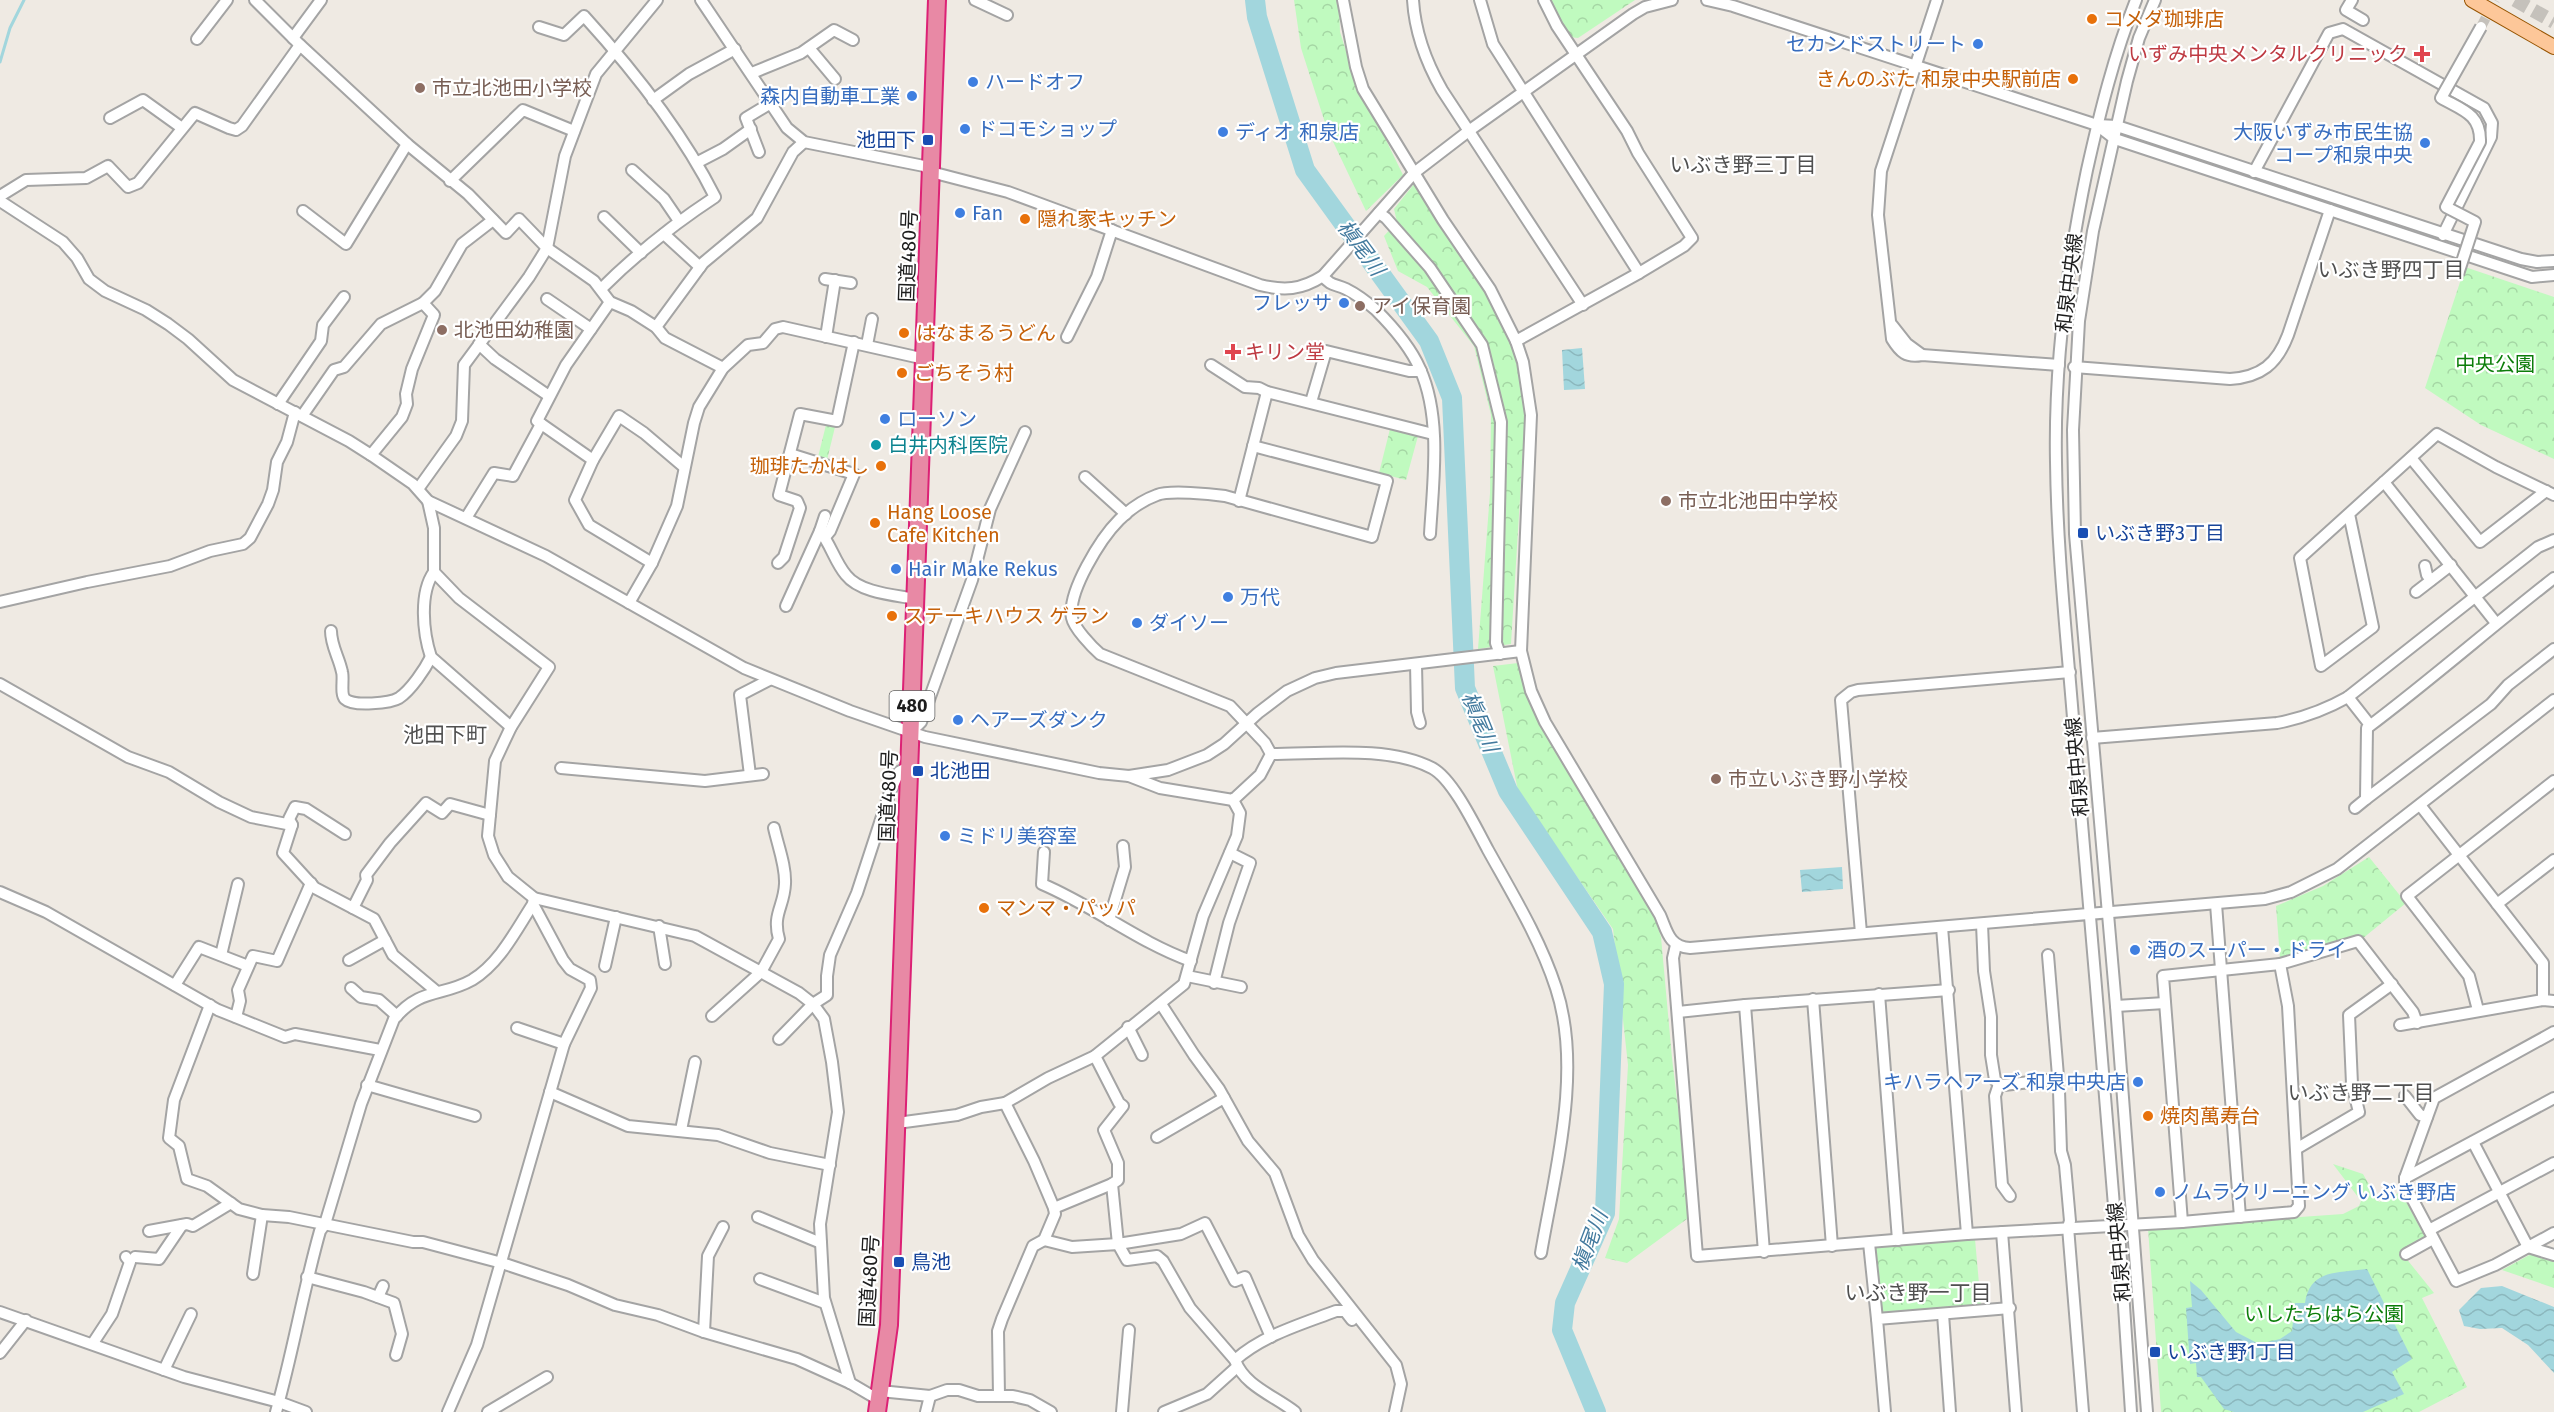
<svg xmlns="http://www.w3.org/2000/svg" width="2554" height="1412" font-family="'Fira Sans','Noto Sans JP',sans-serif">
<defs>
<pattern id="park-crowns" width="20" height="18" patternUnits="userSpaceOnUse" patternTransform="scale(1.5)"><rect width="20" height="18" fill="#c0fabf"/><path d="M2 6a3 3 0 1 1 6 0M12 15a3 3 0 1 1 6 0" fill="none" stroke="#a5d6a4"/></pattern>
<pattern id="water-waves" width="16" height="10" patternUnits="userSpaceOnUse" patternTransform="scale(1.5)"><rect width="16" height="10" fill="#a2d6dd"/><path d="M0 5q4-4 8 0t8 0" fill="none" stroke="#8bb7bd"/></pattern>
</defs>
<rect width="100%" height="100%" fill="#efeae3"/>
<!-- park -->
<g fill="url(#park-crowns)">
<polygon points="1294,0 1339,0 1340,32 1352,70 1403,175 1366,211 1327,129 1301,48"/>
<polygon points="1549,0 1635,0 1578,38 1570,37"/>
<polygon points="1414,184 1486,292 1512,345 1526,401 1511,644 1478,649 1490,493 1491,415 1474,346 1427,287 1398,271 1384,236 1397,222 1394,209"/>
<polygon points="2465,267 2554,297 2554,459 2481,425 2425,388"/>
<polygon points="826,425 835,427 827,460 818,457"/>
<polygon points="1390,429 1418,436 1406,480 1379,473"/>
<polygon points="1518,663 1542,723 1654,914 1661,937 1672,1058 1691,1216 1627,1263 1605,1258 1619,1219 1628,1065 1613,929 1518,791 1493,666"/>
<polygon points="2369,857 2406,903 2362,939 2359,935 2280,958 2276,906 2323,886"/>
<polygon points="2333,1164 2363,1174 2379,1202 2401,1192 2425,1237 2401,1252 2434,1293 2422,1298 2467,1387 2419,1412 2161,1412 2148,1228 2343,1214 2359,1206 2361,1201"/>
<polygon points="1975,1239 1981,1306 1879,1315 1871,1247"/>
<polygon points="2533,1253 2554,1260 2554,1288 2502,1270"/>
</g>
<!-- water -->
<g fill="url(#water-waves)">
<polygon points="1582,348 1585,389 1564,390 1562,350"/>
<polygon points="1842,867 1843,889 1802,892 1800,870"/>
<path d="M2367,1269L2412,1359L2392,1372L2404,1394L2363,1412H2234L2224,1409L2201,1377H2197L2196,1363L2190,1364L2186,1308L2192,1307L2190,1281L2201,1290L2236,1332L2259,1344L2280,1339L2292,1331L2295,1303H2305C2310,1269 2338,1273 2367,1269Z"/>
<polygon points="2502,1286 2554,1307 2554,1373 2528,1345 2502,1328 2480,1329 2464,1326 2459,1310 2481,1288"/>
</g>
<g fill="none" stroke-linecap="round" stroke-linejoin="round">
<!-- stream -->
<polyline stroke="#a2d6dd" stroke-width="3" points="0,62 10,28 24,0"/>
<!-- river -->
<polyline stroke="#a2d6dd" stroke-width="20" points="1255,0 1257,17 1305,170 1429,341 1452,398 1465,688 1508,791 1602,932 1614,984 1605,1213 1565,1303 1562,1330 1596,1412"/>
<!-- minor-tunnel -->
<polyline stroke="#c5c1bb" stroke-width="10" stroke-dasharray="10 5" stroke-linecap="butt" points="2481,27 2495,0"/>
<!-- major-tunnel -->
<polyline stroke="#c5c1bb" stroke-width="14" stroke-dasharray="14 7" stroke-linecap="butt" points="2515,0 2554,22"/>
<!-- minor casing -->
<g stroke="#a4a4a4" stroke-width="14">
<g id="minor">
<polyline points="255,0 300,45 407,144 468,194 506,233 519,219 547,248 594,281 610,302 631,311 656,327 665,338 723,368"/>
<path d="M701,0L787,128L804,142L924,166L931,172L1008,192L1260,285C1284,291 1301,290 1323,276L1414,173L1470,130L1633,14L1645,7L1672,0"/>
<polyline points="975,0 1007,15"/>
<path d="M1343,0L1356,67L1363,89L1443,220L1490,289L1516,341L1523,362L1531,415L1521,651L1531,691L1545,722L1660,915C1667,931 1669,947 1690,948L2265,899L2291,892L2337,869L2554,700"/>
<path d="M1413,0C1415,33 1426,62 1442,90L1583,305"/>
<polyline points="1480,0 1493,44 1639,273"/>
<polyline points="1707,0 1733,6 2097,125 2117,126 2521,259 2537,262 2554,261"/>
<path d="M1937,0L1881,171L1878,215L1892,339C1900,352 1906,358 1922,355L2059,365"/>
<polyline points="2352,0 2346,10 2363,20"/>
<path d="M539,27L564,35L584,16C634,71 682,131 715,197C674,224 635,255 601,289"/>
<polyline points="293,38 321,0"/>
<polyline points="197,39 227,0"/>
<polyline points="809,48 835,79"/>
<polyline points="752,73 801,53 834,30 853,40"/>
<polyline points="653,100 689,74 735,49"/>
<polyline points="110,118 143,100 182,128"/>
<polyline points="2097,125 2115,139 2532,277 2554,275"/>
<polyline points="759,152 746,118 771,103"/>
<polyline points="698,162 723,149 751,129"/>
<polyline points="632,170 664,199 679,221"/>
<polyline points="2254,172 2329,33 2343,29 2484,108 2492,123 2491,137 2443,235"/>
<polyline points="450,181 523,110 574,131"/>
<polyline points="0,196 26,180 86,178 108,166 128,187 138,183 195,113 229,128 236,130 242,126 300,45"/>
<polyline points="0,201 63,242 77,258 89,279 105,291 146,310 168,324 188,339 233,380 349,441 371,455 413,484 428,501 546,556 744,668 850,711 925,737 1099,773 1129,776 1168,770 1207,755 1224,744 1258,713 1287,691 1315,678 1336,673 1521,651"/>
<polyline points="303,211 346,244 407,144"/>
<polyline points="1379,213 1386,218 1430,268 1482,345 1501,422 1496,643 1500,654"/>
<polyline points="604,217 641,253"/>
<polyline points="664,234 700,267"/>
<path d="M1323,276C1330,286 1336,284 1346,289C1356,294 1368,303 1376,310C1393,327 1410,346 1420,369C1442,418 1433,482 1430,534"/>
<polyline points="825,279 851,283"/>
<polyline points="547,299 591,329"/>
<polyline points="610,302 566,365 537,421 593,460 575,500 589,525 652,563"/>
<polyline points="1892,325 1907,344 1922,355"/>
<polyline points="656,327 703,263 757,218 793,152 804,142"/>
<polyline points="826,337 835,280"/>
<polyline points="1067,337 1097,277 1112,230"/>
<polyline points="1516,341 1639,273 1684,246 1692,238 1638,153 1627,131 1557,26 1544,0"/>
<polyline points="479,344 495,359 549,396"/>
<polyline points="867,345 872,319"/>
<polyline points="1211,365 1245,387 1259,388 1267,392"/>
<path d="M2074,367L2230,379C2261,377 2277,364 2288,335L2330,210"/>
<polyline points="1311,402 1326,351 1409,371 1421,371"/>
<polyline points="278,404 321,341 323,325 344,297"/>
<polyline points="302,416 334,370 344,367 381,324 423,303 435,291 462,244 493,220"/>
<polyline points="790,454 854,474 830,531 825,537"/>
<polyline points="371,455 402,417 407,404 406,394 412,369 434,315 423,303"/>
<polyline points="2411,458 2480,542 2546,491"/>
<polyline points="593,460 619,416 644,433 684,467"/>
<polyline points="1085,477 1126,514"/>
<polyline points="2384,482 2496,623"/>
<polyline points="418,489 456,436 462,421 464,365 529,277 547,248 565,156 596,74 657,0"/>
<polyline points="428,501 434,528 434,572 459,598 549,667 511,727 495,761 488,836 494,855 508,877 534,898 695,936 799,993 813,1004 824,1019 832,1062 838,1112 820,1224 824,1298 850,1383"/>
<polyline points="1239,501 1267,392 1433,434"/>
<polyline points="2349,514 2373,627 2321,666 2300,558 2437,434 2496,467 2554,495"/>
<polyline points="466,518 494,473 513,476 541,424"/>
<polyline points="820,531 825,516"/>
<polyline points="778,563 784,557 800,508 797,501 779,495 800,414 837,421 854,342"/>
<polyline points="2425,566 2427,575 2431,580"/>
<path d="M434,572C419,593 423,633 431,657L511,727"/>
<path d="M2554,578C2491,627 2431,680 2367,728L2366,799L2491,704L2508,685L2554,649"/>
<polyline points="2416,592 2451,565"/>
<polyline points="0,602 87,582 170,566 210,551 243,544 250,538 268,504 273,490 277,462 287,442 295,412"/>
<polyline points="629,603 652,563 677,506 694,423 699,407 723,368 748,345 763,343 775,329 783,327 925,359"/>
<path d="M786,606L820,531C831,545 835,562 846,575C860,593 895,595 916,599"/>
<path d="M331,631C331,646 339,657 342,672C344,678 340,694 345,699C353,707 391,703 399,698C411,690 425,669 431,657"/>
<polyline points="1416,664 1417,712 1420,723"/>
<polyline points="0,684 128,757 169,772 219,802 251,817 292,825"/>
<polyline points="2348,697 2370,725"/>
<polyline points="911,732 921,722 972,580 990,509 1025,432"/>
<path d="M2092,738L2277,723C2303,718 2325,710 2348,697L2538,547L2554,540"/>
<path d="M1271,754C1320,754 1388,745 1432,768C1453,779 1476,828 1488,850C1513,895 1540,939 1556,988C1583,1070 1555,1171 1541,1253"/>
<polyline points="561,768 705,781 763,774"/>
<polyline points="750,775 740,695 769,680"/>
<path d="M1129,776L1160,788L1233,800L1260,775L1271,754L1265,743L1230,706L1100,654C1092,647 1074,628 1072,618C1067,592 1101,538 1119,520C1129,510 1143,500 1157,495C1169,490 1211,494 1225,496L1372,537L1387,481L1253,446"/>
<polyline points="2420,805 2543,963 2543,1000"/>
<polyline points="2355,808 2366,799"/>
<polyline points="345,834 306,809 295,807 289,819 292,825 283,853 315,888 374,919 393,955 436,991"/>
<path d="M1044,852L1042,884C1094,906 1138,942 1191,961"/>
<polyline points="0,892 46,912 218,1010 285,1037 295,1034 380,1050"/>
<polyline points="2216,904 2240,1217"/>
<polyline points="2497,904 2554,860"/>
<polyline points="353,908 367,880 366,875 390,843 426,803 442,813 450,804 490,815"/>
<polyline points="1109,920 1125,867 1123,846"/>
<polyline points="1982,924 1984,971 1991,1017 1991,1055 1995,1080 1999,1084 2004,1085 2048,1080 2055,1083 2059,1091 2061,1151 2065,1165 2070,1221 2068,1227 2083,1412"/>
<polyline points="659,926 665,964"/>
<polyline points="1942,927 1967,1234"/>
<polyline points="1861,933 1841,700 1851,692 1858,690 2070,672"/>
<polyline points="1676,945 1673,958 1697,1256 1967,1234 2182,1222 2294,1212 2299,1206 2288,1006 2280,964"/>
<polyline points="221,955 238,884"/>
<polyline points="2048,955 2058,1076 2055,1083"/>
<polyline points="349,960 385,940"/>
<polyline points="605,966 616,917"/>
<polyline points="1187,976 1241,987"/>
<polyline points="1214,983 1229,923 1250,863 1230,853"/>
<polyline points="175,985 199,947 248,966"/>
<polyline points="351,988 361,997 379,1000 397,1016"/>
<polyline points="1879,994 1898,1240"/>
<polyline points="1813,999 1832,1246"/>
<polyline points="1161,1004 1194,1055 1219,1089 1248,1141 1275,1173 1298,1235 1313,1260 1396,1365 1401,1384 1395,1412"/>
<polyline points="210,1005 174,1100 169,1138 179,1146 187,1179 207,1186 239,1209 262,1215 289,1217 413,1242 423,1242 502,1263 568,1285 615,1305 658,1315 704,1332 797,1359 850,1383 879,1400"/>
<polyline points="1745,1005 1949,990"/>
<polyline points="2116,1006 2165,1003"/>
<polyline points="2478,1010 2469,976 2407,896 2554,781"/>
<polyline points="1678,1012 1745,1005 1764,1252"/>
<path d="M712,1016L761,972L779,939C772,914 784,907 785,884C786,866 778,846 774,828"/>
<polyline points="236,1017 240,1001 238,990 253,956 277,961 311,883"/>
<polyline points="2400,1025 2543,1000 2554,1001"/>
<polyline points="1128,1027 1142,1055"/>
<polyline points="517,1028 564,1044"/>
<polyline points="2554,1032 2434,1098 2405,1178 2405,1185 2456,1281 2495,1265 2554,1233"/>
<polyline points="779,1039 813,1004 827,995 827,976 830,955 857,893 890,792 899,772 910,766"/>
<polyline points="1095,1056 1119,1103 1123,1106 1104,1130 1118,1163 1118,1180 1112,1184 1118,1244 1181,1234 1205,1223 1235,1281 1245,1277 1271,1337"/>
<polyline points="1999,1084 1995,1096 2002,1185 2010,1196"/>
<polyline points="367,1085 475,1116"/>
<polyline points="550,1092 628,1126 718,1135 770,1153 830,1165"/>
<polyline points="2405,1096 2420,1115 2427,1117"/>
<polyline points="1005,1103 1048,1078 1095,1056 1184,984 1203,916 1237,836 1240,813 1233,800"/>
<path d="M897,1123L957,1115L981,1107L1005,1103L1034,1161L1054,1208L1055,1214L1044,1240L1072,1247L1118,1244L1127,1260L1157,1256L1163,1261L1190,1308L1235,1360C1244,1386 1275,1396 1295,1412"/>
<polyline points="681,1130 695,1062"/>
<polyline points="1157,1137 1224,1098"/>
<polyline points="2473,1142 2528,1247 2554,1255"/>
<polyline points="2296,1149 2359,1112 2352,1084 2349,1015 2392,984"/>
<polyline points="2405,1178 2554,1098"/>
<polyline points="1054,1208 1112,1184"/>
<polyline points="758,1217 821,1243"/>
<polyline points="2182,1222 2163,976 2280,964 2358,941 2413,1012 2417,1023"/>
<polyline points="2429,1230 2554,1163"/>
<polyline points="149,1231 187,1224 193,1226 231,1203"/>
<polyline points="2002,1232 2016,1412"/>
<polyline points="1869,1243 1877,1319"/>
<polyline points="2406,1254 2433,1239"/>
<polyline points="135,1257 159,1259 182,1225"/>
<polyline points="253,1274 262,1215"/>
<polyline points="307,1277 364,1292 394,1303 402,1334 396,1355"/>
<polyline points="760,1279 825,1303"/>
<polyline points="378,1297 383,1286"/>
<polyline points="0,1312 184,1377 279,1402 306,1412"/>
<polyline points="1943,1314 1950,1412"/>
<polyline points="704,1332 708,1256 723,1227"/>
<polyline points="93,1343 112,1314 130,1262 126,1257"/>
<polyline points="0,1353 26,1320"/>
<path d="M1235,1360C1263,1335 1302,1324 1336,1311H1345L1352,1320"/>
<polyline points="164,1370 191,1314"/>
<polyline points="880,1391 930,1396 947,1390 959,1390 978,1396 1013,1396 1030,1400 1051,1412"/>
<polyline points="999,1396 998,1331 1002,1319 1033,1246 1044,1240"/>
<path d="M276,1412C293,1352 303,1291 320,1231L325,1224L361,1104L394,1019C421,987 442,997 472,980C500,963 516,930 533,904L534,898"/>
<polyline points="448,1412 477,1345 564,1044 591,988 590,980 570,969 563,960 533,904"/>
<polyline points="488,1412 547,1377"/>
<polyline points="926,1412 930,1396"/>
<polyline points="1122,1412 1129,1330"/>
<polyline points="1164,1412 1207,1394 1237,1367"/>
<polyline points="1885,1412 1877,1319 2010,1308"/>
<path d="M2131,1412L2120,1245L2114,1206C2102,1047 2087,889 2074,730C2067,641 2057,551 2056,462C2054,364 2067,266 2087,170C2100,112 2114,55 2136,0"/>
<polyline points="2147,1412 2116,1006 2075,534 2073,430 2079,321 2093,231 2127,81 2139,38 2155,0"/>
</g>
</g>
<!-- major casing -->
<g stroke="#975400" stroke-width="16">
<polyline id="major" points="2472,0 2554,47"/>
</g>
<!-- highway casing -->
<g stroke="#dc2175" stroke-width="20">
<polyline id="highway" points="877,1412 889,1325 937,0"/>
</g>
<!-- minor -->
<use href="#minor" stroke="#fff" stroke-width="10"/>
<!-- major -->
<use href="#major" stroke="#fdc799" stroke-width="14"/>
<!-- highway -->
<use href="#highway" stroke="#e889a5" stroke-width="16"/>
<!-- minor-bridge casing -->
<g stroke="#a4a4a4" stroke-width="14" stroke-linecap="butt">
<path id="minor-bridge" d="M2458,274L2475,222L2446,207L2480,142C2481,114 2462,110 2441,98L2481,27"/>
</g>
<!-- minor-bridge -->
<use href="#minor-bridge" stroke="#fff" stroke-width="10"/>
</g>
<!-- markers -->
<g fill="#e8710a" stroke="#fff" stroke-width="2">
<circle cx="2092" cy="19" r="6"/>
<circle cx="2073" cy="79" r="6"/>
<circle cx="1025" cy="219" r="6"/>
<circle cx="904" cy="333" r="6"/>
<circle cx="902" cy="373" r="6"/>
<circle cx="881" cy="466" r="6"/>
<circle cx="875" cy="523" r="6"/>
<circle cx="892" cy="616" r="6"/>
<circle cx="984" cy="908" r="6"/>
<circle cx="2148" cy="1116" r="6"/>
</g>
<g fill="#3f7fe0" stroke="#fff" stroke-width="2">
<circle cx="1978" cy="44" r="6"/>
<circle cx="973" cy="82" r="6"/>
<circle cx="912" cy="96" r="6"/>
<circle cx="965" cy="129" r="6"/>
<circle cx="1223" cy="132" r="6"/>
<circle cx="2425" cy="143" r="6"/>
<circle cx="960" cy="213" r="6"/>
<circle cx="1344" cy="303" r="6"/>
<circle cx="885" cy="419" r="6"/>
<circle cx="896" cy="569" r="6"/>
<circle cx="1228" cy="597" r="6"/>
<circle cx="1137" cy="623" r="6"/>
<circle cx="958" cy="720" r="6"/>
<circle cx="945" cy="836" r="6"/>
<circle cx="2135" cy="950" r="6"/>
<circle cx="2138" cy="1082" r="6"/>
<circle cx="2160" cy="1192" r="6"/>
</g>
<g fill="#e0444e" stroke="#fff" stroke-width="2">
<path d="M2419 45h6v6h6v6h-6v6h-6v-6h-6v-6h6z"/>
<path d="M1230 343h6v6h6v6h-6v6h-6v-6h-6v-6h6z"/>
</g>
<g fill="#8d6e63" stroke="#fff" stroke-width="2">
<circle cx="420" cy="88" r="6"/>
<circle cx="1360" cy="306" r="6"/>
<circle cx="442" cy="330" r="6"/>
<circle cx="1666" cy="501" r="6"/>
<circle cx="1716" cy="779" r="6"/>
</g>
<g fill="#1a4fb4" stroke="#fff" stroke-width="2">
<rect x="922" y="134" width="12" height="12" rx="3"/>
<rect x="2077" y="527" width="12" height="12" rx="3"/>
<rect x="912" y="765" width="12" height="12" rx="3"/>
<rect x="893" y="1256" width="12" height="12" rx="3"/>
<rect x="2149" y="1346" width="12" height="12" rx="3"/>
</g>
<circle fill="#0f9aa8" stroke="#fff" stroke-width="2" cx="876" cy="445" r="6"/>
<g text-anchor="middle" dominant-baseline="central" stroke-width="4.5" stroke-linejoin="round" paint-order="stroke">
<!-- shield labels -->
<rect fill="#fff" stroke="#616161" stroke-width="1.5" x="889.5" y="691" width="45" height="30" rx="4.5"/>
<g font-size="18" font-weight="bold" fill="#1d1d1d">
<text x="912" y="706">480</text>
</g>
<!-- food labels -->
<g font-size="20" fill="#c56008" stroke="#fff" text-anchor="start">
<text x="2104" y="19">コメダ珈琲店</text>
<text x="2061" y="79" text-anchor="end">きんのぶた 和泉中央駅前店</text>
<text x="1037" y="219">隠れ家キッチン</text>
<text x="916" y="333">はなまるうどん</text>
<text x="914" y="373">ごちそう村</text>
<text x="869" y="466" text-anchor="end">珈琲たかはし</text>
<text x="887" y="512">Hang Loose<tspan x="887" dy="23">Cafe Kitchen</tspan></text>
<text x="904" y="616">ステーキハウス ゲラン</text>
<text x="996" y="908">マンマ・パッパ</text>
<text x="2160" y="1116">焼肉萬寿台</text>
</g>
<!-- shop labels -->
<g font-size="20" fill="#366cbe" stroke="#fff" text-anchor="start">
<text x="1966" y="44" text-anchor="end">セカンドストリート</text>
<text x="985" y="82">ハードオフ</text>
<text x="900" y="96" text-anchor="end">森内自動車工業</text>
<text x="977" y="129">ドコモショップ</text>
<text x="1235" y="132">ディオ 和泉店</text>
<text x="2413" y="132" text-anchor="end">大阪いずみ市民生協<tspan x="2413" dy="23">コープ和泉中央</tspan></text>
<text x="972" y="213">Fan</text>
<text x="1332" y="303" text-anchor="end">フレッサ</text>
<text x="897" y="419">ローソン</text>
<text x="908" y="569">Hair Make Rekus</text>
<text x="1240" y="597">万代</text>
<text x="1149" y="623">ダイソー</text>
<text x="970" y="720">ヘアーズダンク</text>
<text x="957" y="836">ミドリ美容室</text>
<text x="2147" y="950">酒のスーパー・ドライ</text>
<text x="2126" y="1082" text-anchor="end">キハラヘアーズ 和泉中央店</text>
<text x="2172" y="1192">ノムラクリーニング いぶき野店</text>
</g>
<!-- health labels -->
<g font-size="20" fill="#be3a42" stroke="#fff" text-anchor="end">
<text x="2408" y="54">いずみ中央メンタルクリニック</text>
<text x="1245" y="352" text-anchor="start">キリン堂</text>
</g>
<!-- education labels -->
<g font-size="20" fill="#785e54" stroke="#fff" text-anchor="start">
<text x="432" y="88">市立北池田小学校</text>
<text x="1372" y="306">アイ保育園</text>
<text x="454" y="330">北池田幼稚園</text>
<text x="1678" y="501">市立北池田中学校</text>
<text x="1728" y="779">市立いぶき野小学校</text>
</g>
<!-- transit labels -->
<g font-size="20" fill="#164399" stroke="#fff" text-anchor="start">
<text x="916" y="140" text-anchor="end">池田下</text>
<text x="2095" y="533">いぶき野3丁目</text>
<text x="930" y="771">北池田</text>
<text x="911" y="1262">鳥池</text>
<text x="2167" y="1352">いぶき野1丁目</text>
</g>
<!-- street labels -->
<g font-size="20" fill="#1d1d1d" stroke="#fff">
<text transform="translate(908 256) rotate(-88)">国道480号</text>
<text transform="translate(2069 283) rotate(-83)">和泉中央線</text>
<text transform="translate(2077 767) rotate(-95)">和泉中央線</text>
<text transform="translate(888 796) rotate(-88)">国道480号</text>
<text transform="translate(2119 1252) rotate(-95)">和泉中央線</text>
<text transform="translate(869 1281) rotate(-87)">国道480号</text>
</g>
<!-- park labels -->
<g font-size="20" fill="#0c7d0a" stroke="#fff">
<text x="2495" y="364">中央公園</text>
<text x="2324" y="1314">いしたちはら公園</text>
</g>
<!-- culture labels -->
<g font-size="20" fill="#0d838f" stroke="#fff" text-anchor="start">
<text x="888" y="445">白井内科医院</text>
</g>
<!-- neighbourhood labels -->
<g font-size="21" fill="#505050" stroke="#fff">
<text x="1743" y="165">いぶき野三丁目</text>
<text x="2391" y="270">いぶき野四丁目</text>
<text x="445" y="735">池田下町</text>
<text x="2361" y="1093">いぶき野二丁目</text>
<text x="1918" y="1293">いぶき野一丁目</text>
</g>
<!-- water labels -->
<g font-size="21" font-style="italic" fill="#427a9e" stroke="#fff">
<text transform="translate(1361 248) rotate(54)">槇尾川</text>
<text transform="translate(1480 722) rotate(68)">槇尾川</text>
<text transform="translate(1590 1241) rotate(-69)">槇尾川</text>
</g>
</g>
</svg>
